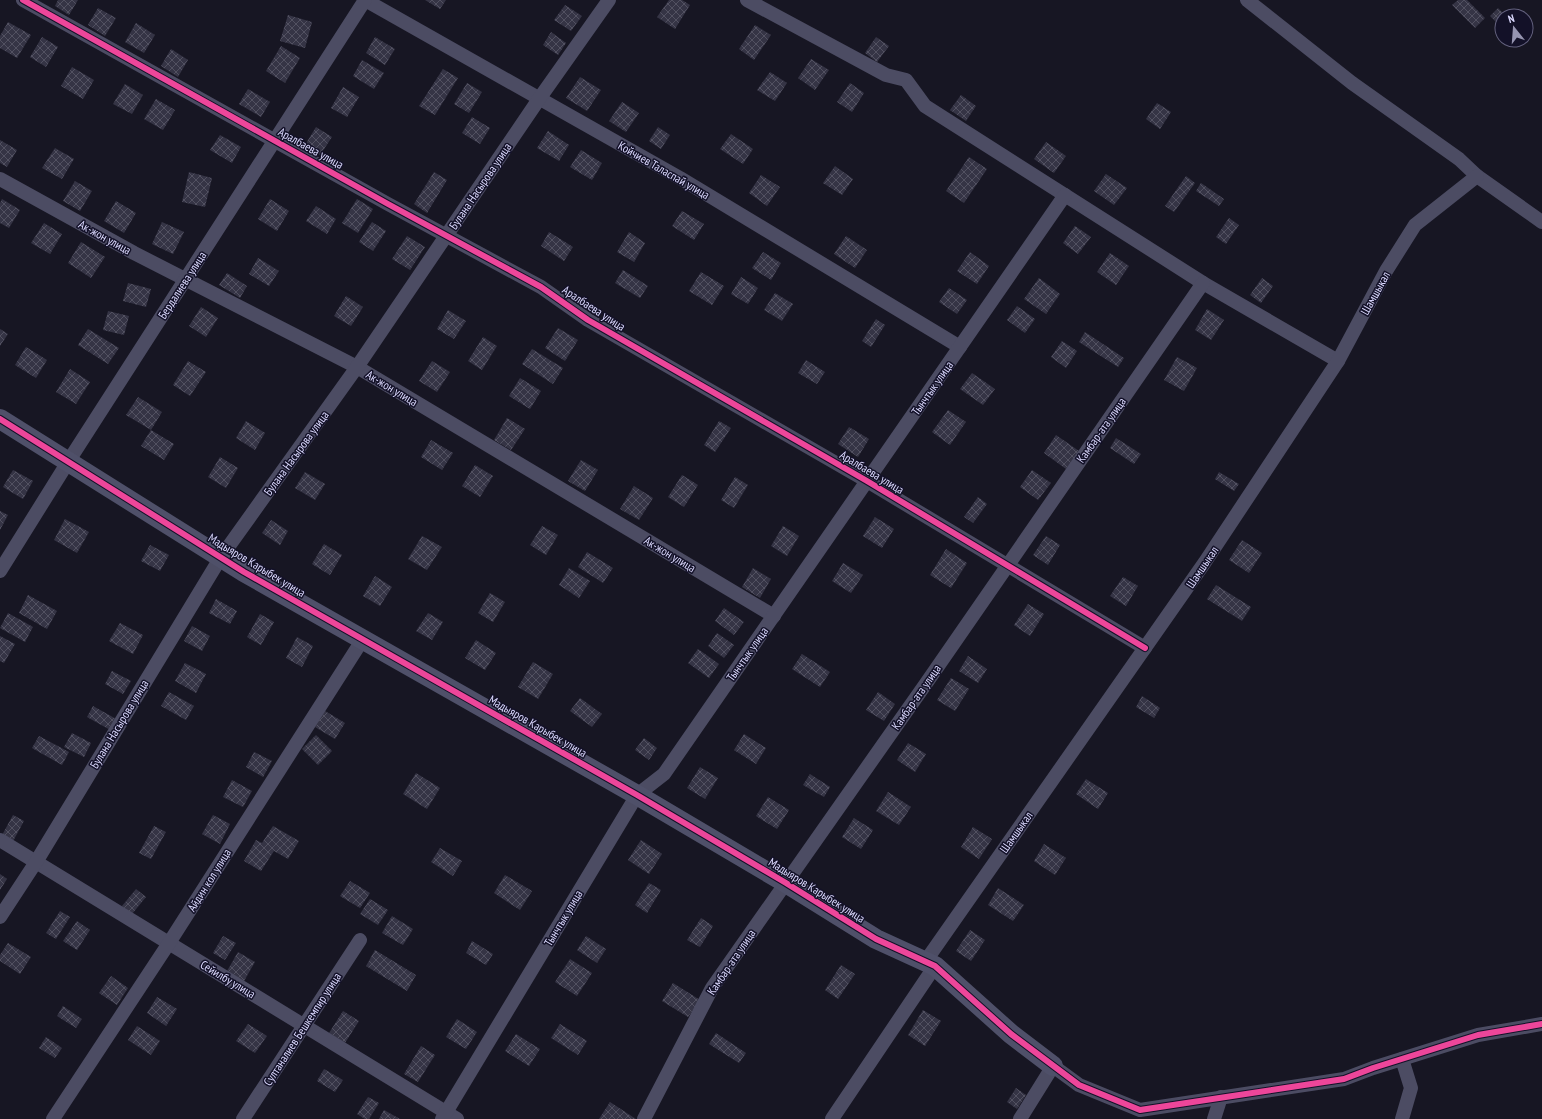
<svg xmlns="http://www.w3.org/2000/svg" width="1542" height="1119" font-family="'PT Sans Narrow',sans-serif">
<defs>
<pattern id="building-cross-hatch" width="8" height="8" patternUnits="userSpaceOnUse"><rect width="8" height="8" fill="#353445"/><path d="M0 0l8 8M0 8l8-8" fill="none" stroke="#525161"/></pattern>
</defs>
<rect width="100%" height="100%" fill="#171623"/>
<!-- building -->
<g fill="url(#building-cross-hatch)">
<polygon points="58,0 78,0 69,15 55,6"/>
<polygon points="425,0 446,0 440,9"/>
<polygon points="669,0 682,0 690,5 675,29 657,17"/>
<polygon points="1458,0 1467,0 1485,18 1475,28 1452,5"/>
<polygon points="565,5 582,16 571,31 554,20"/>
<polygon points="98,8 116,18 105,36 88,25"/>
<polygon points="1498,8 1506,16 1502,16 1502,28 1490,16"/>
<polygon points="288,15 312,22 305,48 280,41"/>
<polygon points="8,22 31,35 17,58 0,48 0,36"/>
<polygon points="136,23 155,35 144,53 125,42"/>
<polygon points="755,25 771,35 754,60 739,49"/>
<polygon points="551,32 566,43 558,55 543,45"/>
<polygon points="42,37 58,47 46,67 30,57"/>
<polygon points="375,37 395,49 385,65 366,53"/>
<polygon points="876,37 889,46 877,62 865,53"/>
<polygon points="281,46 300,58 285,83 266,71"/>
<polygon points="171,49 188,60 178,77 161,66"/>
<polygon points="811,59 829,70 815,90 798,78"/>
<polygon points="362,60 384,73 374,89 353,76"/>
<polygon points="72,67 94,80 83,99 61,86"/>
<polygon points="443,69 458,78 435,115 419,106"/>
<polygon points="770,72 787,83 775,101 757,90"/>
<polygon points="580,77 601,90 587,111 566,98"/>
<polygon points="467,83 482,92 469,113 454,104"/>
<polygon points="850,83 864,93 852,112 837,102"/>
<polygon points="125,84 143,95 132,114 113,104"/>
<polygon points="343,87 359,97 347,117 331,108"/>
<polygon points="248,89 270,102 261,117 239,104"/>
<polygon points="961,95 976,106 966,121 950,110"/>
<polygon points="156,99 175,110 163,130 144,119"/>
<polygon points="622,102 639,113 626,132 609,121"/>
<polygon points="1157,103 1171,112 1160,129 1146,119"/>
<polygon points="472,117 490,128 480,144 462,133"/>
<polygon points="316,127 332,137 320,155 305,145"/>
<polygon points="658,127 670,135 661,149 649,141"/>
<polygon points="548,131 569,145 559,161 537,148"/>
<polygon points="731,134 753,149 743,164 720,149"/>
<polygon points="220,135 241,147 232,163 210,150"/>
<polygon points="0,140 17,150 7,167 0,163"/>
<polygon points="1046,142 1066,156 1054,173 1034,159"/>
<polygon points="55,148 74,159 62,179 42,168"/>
<polygon points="581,150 602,163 592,180 570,167"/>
<polygon points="969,157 987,169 964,203 946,191"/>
<polygon points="835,166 853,179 842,195 823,183"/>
<polygon points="189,172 212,178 205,207 182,202"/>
<polygon points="434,172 447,180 427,213 414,204"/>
<polygon points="1106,174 1127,188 1114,205 1094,191"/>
<polygon points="761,175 780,187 767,206 749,193"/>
<polygon points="1186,176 1195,183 1174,212 1165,206"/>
<polygon points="75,181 92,191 80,211 63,201"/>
<polygon points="1201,183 1224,199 1219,206 1196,191"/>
<polygon points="2,199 20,210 9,228 0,223 0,203"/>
<polygon points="270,199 289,211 277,231 258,219"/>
<polygon points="357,199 373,209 358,233 342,223"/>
<polygon points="116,201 136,213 124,233 104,221"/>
<polygon points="316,206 336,219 327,234 306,221"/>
<polygon points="682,211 704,224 694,240 672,226"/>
<polygon points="1229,218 1239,225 1226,244 1216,237"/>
<polygon points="162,222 184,232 173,254 152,244"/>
<polygon points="372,222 386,231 373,251 359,242"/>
<polygon points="44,223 62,234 50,254 31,243"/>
<polygon points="1075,226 1091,237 1078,254 1063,243"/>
<polygon points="549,232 573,247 564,261 541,246"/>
<polygon points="629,232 645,243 634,262 617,252"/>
<polygon points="407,236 425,247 410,270 392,259"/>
<polygon points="846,236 867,250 855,268 834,254"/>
<polygon points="81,242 105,257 91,278 68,263"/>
<polygon points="763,252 781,263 771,280 752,268"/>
<polygon points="970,252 989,266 977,284 957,271"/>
<polygon points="1110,253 1129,266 1116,285 1097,272"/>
<polygon points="258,258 279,271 269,286 249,274"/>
<polygon points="623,270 648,286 640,298 615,283"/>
<polygon points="701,272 724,286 712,305 689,291"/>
<polygon points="227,273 247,286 240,298 219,285"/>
<polygon points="741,277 758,288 748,304 731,294"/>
<polygon points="1039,278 1060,294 1046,314 1024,299"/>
<polygon points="1262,278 1273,286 1261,303 1250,295"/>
<polygon points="128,283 151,289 146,307 123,301"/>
<polygon points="949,288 967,300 957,314 939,302"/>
<polygon points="775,293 793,304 782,321 764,310"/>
<polygon points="346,296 363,307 351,326 334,316"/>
<polygon points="1017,306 1035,319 1025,333 1007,320"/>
<polygon points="201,307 218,318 206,337 189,326"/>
<polygon points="1207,309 1224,320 1211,340 1195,330"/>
<polygon points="448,310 466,321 454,339 437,329"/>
<polygon points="108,311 129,316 124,335 103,330"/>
<polygon points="876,319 885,325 871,347 862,341"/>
<polygon points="558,328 578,340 565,361 545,348"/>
<polygon points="0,329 8,334 0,346"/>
<polygon points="88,329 119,348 108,364 78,345"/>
<polygon points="1085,332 1124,358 1118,367 1079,342"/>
<polygon points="483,337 497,346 482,370 468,361"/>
<polygon points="1062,341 1077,351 1066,368 1051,357"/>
<polygon points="26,347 47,360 36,378 15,365"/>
<polygon points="532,349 563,368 553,384 522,364"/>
<polygon points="1177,357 1197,368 1184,391 1164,380"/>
<polygon points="806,360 825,372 817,384 798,373"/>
<polygon points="188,361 206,372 190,396 173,385"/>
<polygon points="432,361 450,372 437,392 419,381"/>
<polygon points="70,369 90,382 76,404 56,392"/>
<polygon points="972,373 995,389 983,405 960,389"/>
<polygon points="520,378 541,391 530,409 509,396"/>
<polygon points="138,397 162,412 151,430 174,444 164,460 141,446 151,430 126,415"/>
<polygon points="948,410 966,422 950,445 932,432"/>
<polygon points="507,418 525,429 511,450 494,440"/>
<polygon points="246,421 265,433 255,450 236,438"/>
<polygon points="719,421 731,428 715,452 704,445"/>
<polygon points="849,427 869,439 858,457 838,444"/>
<polygon points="1056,435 1079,451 1066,469 1044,453"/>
<polygon points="1116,438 1141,454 1134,464 1110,448"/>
<polygon points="431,440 453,453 442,470 421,457"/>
<polygon points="220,457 238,468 226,488 208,477"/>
<polygon points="581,460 598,470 585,491 568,481"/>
<polygon points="475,465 493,476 480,497 462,486"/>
<polygon points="13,470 33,481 23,499 3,487"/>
<polygon points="1032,470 1051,483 1038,500 1020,487"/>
<polygon points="305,472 325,484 315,500 295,488"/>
<polygon points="1219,472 1239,484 1234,491 1215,479"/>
<polygon points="682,475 698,485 684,507 668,497"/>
<polygon points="735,477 748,485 734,508 721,500"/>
<polygon points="634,486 653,498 639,520 620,509"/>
<polygon points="978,497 987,504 973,523 964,517"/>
<polygon points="0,511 8,515 0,530"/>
<polygon points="875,517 894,529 882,548 863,536"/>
<polygon points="65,519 89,532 77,553 54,540"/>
<polygon points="271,520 288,531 280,545 262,533"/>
<polygon points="542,526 558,535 546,555 530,545"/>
<polygon points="783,526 799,536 787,556 771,546"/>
<polygon points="422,536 442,547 427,570 408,559"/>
<polygon points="1046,536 1060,545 1048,565 1033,555"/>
<polygon points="1242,540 1262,553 1249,573 1229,560"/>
<polygon points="324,544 342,555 330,575 312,564"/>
<polygon points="150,545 169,555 160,571 141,561"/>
<polygon points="946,549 967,563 951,588 930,575"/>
<polygon points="587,552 613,568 603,583 578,567"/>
<polygon points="843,563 863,575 851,593 832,581"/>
<polygon points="569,568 590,581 579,598 559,585"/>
<polygon points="753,568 771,579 760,598 742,587"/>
<polygon points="375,576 392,587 380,606 363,596"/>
<polygon points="1123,577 1138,586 1126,606 1110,596"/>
<polygon points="1216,585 1251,607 1242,621 1207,599"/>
<polygon points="490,593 505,602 493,622 478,613"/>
<polygon points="28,595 57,611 47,629 19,613"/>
<polygon points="216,599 237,611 230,624 209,613"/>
<polygon points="1028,604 1044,614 1030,636 1014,625"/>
<polygon points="724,608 744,622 734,635 715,621"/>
<polygon points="8,613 33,627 25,642 0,628"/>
<polygon points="428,613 443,622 432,640 416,631"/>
<polygon points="260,614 274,622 261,645 247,637"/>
<polygon points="120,623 143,635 133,654 109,641"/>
<polygon points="192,626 210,636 202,651 184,641"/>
<polygon points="717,633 734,645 724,658 708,646"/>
<polygon points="0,636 15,644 4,663 0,661"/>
<polygon points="297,637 313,646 302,667 286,658"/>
<polygon points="476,640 496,653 485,670 465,658"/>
<polygon points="698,649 719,664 709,678 688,663"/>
<polygon points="802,654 830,672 820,687 792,669"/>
<polygon points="968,656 987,669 978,683 959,671"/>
<polygon points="533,662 553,674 538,699 518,687"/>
<polygon points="185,663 206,674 196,693 175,681"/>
<polygon points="112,671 131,681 123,694 105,684"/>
<polygon points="951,678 969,689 955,711 937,700"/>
<polygon points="169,692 194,706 186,720 161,706"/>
<polygon points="878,692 895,704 884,721 866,710"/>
<polygon points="1142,696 1160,708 1154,718 1136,707"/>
<polygon points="580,698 602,714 592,727 570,711"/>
<polygon points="93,706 118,720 112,731 87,717"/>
<polygon points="325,711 345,723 335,739 315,727"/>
<polygon points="72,733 91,743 84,757 64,747"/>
<polygon points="744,734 766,748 756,764 734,750"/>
<polygon points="316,735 332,751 318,765 302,749"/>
<polygon points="39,736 69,752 62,765 32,748"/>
<polygon points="644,738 657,748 649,760 635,750"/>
<polygon points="908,743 926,754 915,772 897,760"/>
<polygon points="254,752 272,761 263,777 246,767"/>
<polygon points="700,767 718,778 705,799 687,788"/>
<polygon points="416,773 440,788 427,809 403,794"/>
<polygon points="810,774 830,787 824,797 803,785"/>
<polygon points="1086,779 1108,793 1098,809 1076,794"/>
<polygon points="232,780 252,791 243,807 223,797"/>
<polygon points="888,792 911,807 899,825 876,811"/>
<polygon points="768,797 789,810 777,829 756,816"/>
<polygon points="13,815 24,821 12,843 1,837"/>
<polygon points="213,815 230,824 220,844 202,834"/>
<polygon points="854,818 873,830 861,849 842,837"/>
<polygon points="154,826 166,832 151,859 139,853"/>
<polygon points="273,826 299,841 288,859 274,851 261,871 244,861 256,840 262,843"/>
<polygon points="973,827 992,839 979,859 961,847"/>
<polygon points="641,840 662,854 649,874 628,860"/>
<polygon points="1044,844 1066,858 1055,875 1034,861"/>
<polygon points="440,848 462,861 453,876 431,862"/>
<polygon points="0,874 7,879 0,890"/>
<polygon points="505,875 532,891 520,910 494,893"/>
<polygon points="350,881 370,893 360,908 340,896"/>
<polygon points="649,883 661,890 647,913 635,905"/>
<polygon points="998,888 1024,905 1013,921 988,905"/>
<polygon points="136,889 146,897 132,914 122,906"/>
<polygon points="370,899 388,910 378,925 360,914"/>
<polygon points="60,911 70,917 56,939 46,933"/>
<polygon points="392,916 413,929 403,945 382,933"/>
<polygon points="701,918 713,926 700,947 687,940"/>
<polygon points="77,921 90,930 77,950 63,941"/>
<polygon points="970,930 985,940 971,961 956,951"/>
<polygon points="223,936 236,943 225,960 213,953"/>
<polygon points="586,936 606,949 597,963 577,950"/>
<polygon points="472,941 493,954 486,965 466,953"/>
<polygon points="8,943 31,957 20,974 0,961 0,955"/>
<polygon points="375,950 416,975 407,991 366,966"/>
<polygon points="238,952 255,962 244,981 227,971"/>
<polygon points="570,959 592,973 577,996 555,982"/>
<polygon points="841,965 855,974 838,999 825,990"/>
<polygon points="111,976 128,988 117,1005 99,993"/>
<polygon points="673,983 700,1000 688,1017 662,1001"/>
<polygon points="157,997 177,1009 166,1026 147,1013"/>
<polygon points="63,1006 82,1019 76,1028 57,1016"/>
<polygon points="923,1010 941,1021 925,1046 908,1035"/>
<polygon points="343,1011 359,1021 345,1043 329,1033"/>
<polygon points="457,1019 477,1032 466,1049 446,1037"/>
<polygon points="248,1024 267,1036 255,1053 236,1041"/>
<polygon points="560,1024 587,1041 578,1055 551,1038"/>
<polygon points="137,1026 160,1041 151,1055 128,1040"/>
<polygon points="716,1033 746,1053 739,1063 709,1044"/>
<polygon points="516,1034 540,1049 529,1066 505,1051"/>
<polygon points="46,1037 62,1048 55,1058 39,1048"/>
<polygon points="421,1046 435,1055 418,1082 404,1074"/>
<polygon points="324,1069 343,1080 335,1092 317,1081"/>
<polygon points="1016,1088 1026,1095 1017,1109 1007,1102"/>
<polygon points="368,1097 379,1103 369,1119 365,1119 357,1114"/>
<polygon points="610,1102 636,1119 599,1119"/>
<polygon points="384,1110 400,1119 379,1119"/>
</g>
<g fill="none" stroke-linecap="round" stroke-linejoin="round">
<!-- street -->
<g stroke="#4c4c63" stroke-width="14">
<polyline points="23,0 388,204 541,287 588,320 867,481 1145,648"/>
<polyline points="365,0 680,178 960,347"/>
<polyline points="747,0 886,75 906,80 925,106 1203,283 1338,361"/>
<polyline points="1247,0 1352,83 1459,159 1477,176 1542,222"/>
<polyline points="0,179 134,253 357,367 774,616"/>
<polyline points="0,571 68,462 365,0"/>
<polyline points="0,840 457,1119"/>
<polyline points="0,917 36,862 221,557 357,367 539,99 609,0"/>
<polyline points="925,962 1205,562 1338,361 1386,271 1415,225 1477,176"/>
<polyline points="53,1119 169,943 363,639"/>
<polyline points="243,1119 360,940"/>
<polyline points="442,1119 637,795 664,774 1065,195"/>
<polyline points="644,1119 712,988 927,682 1203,283"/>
<polyline points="832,1119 935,966"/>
<polyline points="1020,1119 1053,1066 1079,1085 1140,1110 1344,1079 1373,1068 1478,1035 1542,1024"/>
<polyline points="1214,1119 1221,1097"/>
<polyline points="1402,1119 1411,1088 1402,1059"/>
</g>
<!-- secondary -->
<polyline stroke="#4f5069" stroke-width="20" points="0,419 244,572 637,795 786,883 876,939 935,966 1011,1034 1053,1066"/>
<!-- cycleway casing -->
<g stroke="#131128" stroke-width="8">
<g id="cycleway">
<polyline points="23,0 388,204 541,287 588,320 867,481 1145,648"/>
<polyline points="0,419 244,572 637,795 786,883 876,939 935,966 1011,1034 1079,1085 1140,1110 1344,1079 1373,1068 1478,1035 1542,1024"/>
</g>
</g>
<!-- cycleway -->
<use href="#cycleway" stroke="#ed469a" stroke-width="6"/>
</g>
<g text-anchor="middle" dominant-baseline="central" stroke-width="3" stroke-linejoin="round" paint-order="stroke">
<!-- street labels -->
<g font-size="12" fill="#dbd9fe" stroke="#131128">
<text transform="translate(311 148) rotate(29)">Аралбаева улица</text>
<text transform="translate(664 170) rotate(30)">Койчиев Таласпай улица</text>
<text transform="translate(480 186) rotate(-56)">Булана Насырова улица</text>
<text transform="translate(105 237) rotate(29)">Ак-жон улица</text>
<text transform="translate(182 285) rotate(-57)">Бердалиева улица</text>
<text transform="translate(1375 293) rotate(-61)">Шамшыкал</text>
<text transform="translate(594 308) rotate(33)">Аралбаева улица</text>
<text transform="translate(392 388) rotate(31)">Ак-жон улица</text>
<text transform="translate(932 388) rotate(-55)">Тынчтык улица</text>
<text transform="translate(1101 430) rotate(-55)">Камбар-ата улица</text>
<text transform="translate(296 453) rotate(-54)">Булана Насырова улица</text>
<text transform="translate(872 472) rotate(31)">Аралбаева улица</text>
<text transform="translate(670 554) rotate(31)">Ак-жон улица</text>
<text transform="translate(257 565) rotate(31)">Мадыяров Карыбек улица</text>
<text transform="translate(1202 567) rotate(-56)">Шамшыкал</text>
<text transform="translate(747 654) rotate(-55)">Тынчтык улица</text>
<text transform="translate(916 697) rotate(-55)">Камбар-ата улица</text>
<text transform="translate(119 724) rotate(-59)">Булана Насырова улица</text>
<text transform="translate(538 726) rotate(30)">Мадыяров Карыбек улица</text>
<text transform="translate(1016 832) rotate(-55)">Шамшыкал</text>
<text transform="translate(209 880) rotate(-58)">Айдин кол улица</text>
<text transform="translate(817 890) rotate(32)">Мадыяров Карыбек улица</text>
<text transform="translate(563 918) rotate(-59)">Тынчтык улица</text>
<text transform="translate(731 962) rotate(-56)">Камбар-ата улица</text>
<text transform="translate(228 979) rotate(31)">Сейилбу улица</text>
<text transform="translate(302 1029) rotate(-57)">Султаналиев Бешкемпир улица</text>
</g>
</g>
<!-- north arrow -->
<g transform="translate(1514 28) rotate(343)"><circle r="19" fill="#131128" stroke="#63617e"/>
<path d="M0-3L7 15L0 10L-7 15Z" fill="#9695b1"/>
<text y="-6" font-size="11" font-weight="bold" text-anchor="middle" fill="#dbd9fe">N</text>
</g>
</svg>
